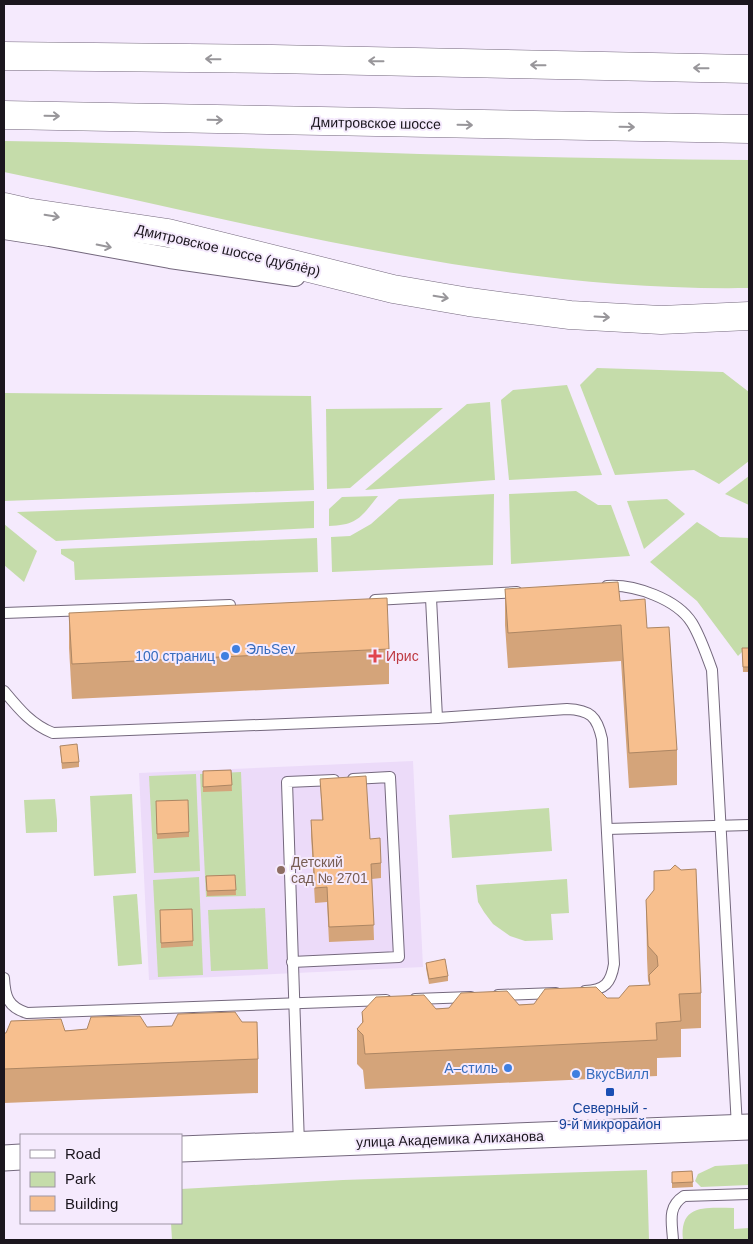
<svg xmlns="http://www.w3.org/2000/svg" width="753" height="1244" font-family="Arial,sans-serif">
<rect width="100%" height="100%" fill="#f5eafd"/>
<!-- built -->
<polygon fill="#ecdbf9" points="413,761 423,967 149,980 139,773"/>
<!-- green -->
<g fill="#c5dcaa">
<path d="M4,141C112,142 221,147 329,151C469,156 609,159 749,160V288C496,292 250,222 4,172Z"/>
<polygon points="597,368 723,372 749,392 749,461 719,484 694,470 615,475 580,385"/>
<polygon points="567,385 602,475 509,480 501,400 513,390"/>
<polygon points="4,393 311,396 314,490 4,501"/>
<polygon points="490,402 495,480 365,490 467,404"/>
<polygon points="443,408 350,488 327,489 326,409"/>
<polygon points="749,476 749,505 725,494"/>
<polygon points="576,491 598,505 611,505 630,556 511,564 509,494"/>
<polygon points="494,494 493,565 332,572 331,537 350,536 371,524 399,499"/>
<path d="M378,496C361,517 358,525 329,526V509L342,497Z"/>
<polygon points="667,499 685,514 644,549 627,501"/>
<polygon points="314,501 314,528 56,541 17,512"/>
<polygon points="697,522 720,537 749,538 749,648 746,648 738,656 697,601 650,562"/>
<polygon points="4,524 37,551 24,582 4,565"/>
<polygon points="317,538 318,572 75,580 74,562 61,554 61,549"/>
<polygon points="241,772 246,896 206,897 200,774"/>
<polygon points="196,774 200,871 154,873 149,776"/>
<polygon points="132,794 136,873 94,876 90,796"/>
<polygon points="55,799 57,820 57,832 26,833 24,800"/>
<polygon points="549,808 552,851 452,858 449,815"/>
<polygon points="199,877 203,975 158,977 153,880"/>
<polygon points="567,879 569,913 551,914 553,940 525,941 510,936 493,924 484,912 478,902 476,885"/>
<polygon points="137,894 142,964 118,966 113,896"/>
<polygon points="265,908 268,969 211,971 208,910"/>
<polygon points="749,1164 749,1185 701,1187 695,1181 698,1174 715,1166"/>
<polygon points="647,1170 649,1240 172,1240 171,1223 181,1223 181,1189 343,1180"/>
<path d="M734,1208V1229L749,1228V1240H683C679,1203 707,1208 734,1208Z"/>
</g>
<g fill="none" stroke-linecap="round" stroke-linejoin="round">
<!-- service casing -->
<g stroke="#74687d" stroke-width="12">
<g id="service">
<path d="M607,586C634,584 677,599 692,623C700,636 707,656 712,670L737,1127"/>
<polyline points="431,598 437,718"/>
<polyline points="375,600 517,592"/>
<polyline points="4,613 230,605"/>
<path d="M4,691C19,709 31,724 53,733L437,718L567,709C590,710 597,716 602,739L614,964C611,983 605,990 585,991"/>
<polyline points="607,829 749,825"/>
<polyline points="292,962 399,957 390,777 353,779"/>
<path d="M4,978C5,997 8,1007 27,1013L386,1000"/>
<polyline points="498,995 556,993"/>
<polyline points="415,999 471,997"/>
<polyline points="299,1145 287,782 334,780"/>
<path d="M673,1240C672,1222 667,1207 684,1196L749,1194"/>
</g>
</g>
<!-- minor casing -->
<g stroke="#74687d" stroke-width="22">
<polyline id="minor" points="4,229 49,236 170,258 295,276"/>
</g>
<!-- tertiary casing -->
<g stroke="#74687d" stroke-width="27">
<g id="tertiary">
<polyline points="181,1149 749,1127"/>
<polyline points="4,1158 21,1157"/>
</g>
</g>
<!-- trunk casing -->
<g stroke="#74687d" stroke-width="29">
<g id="trunk">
<polyline points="4,56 273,59 749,69"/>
<polyline points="4,115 749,129"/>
<polyline points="4,207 26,212 168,233 393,289 469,302 570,315 661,320 749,316"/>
</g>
</g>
<!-- service -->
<use href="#service" stroke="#fff" stroke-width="10"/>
<!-- minor -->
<use href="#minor" stroke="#fff" stroke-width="20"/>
<!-- tertiary -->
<use href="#tertiary" stroke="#fff" stroke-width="25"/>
<!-- trunk -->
<use href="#trunk" stroke="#fff" stroke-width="28"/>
</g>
<!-- wall -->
<g fill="#d4a47a">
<polygon points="505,589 620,601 647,628 677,750 677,785 629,788 621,661 508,668 505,625"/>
<polygon points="69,613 389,649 389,684 72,699 69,648"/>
<polygon points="742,648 749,648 749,672 743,672"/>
<polygon points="60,746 79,762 79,767 62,769"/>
<polygon points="231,770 232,791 203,792 203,771"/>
<polygon points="320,779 370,839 381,863 381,878 372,879 374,940 329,942 327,902 315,903 311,835 311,820 322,820"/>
<polygon points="156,801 189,832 189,837 157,839"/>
<polygon points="654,871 701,993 701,1028 681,1029 681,1057 657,1058 657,1076 365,1089 363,1070 357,1064 357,1029 362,1023 362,1012 534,1004 619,998 649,985 649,983 648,981 647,958 646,900 654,891"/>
<polygon points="235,875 236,895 207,896 206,876"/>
<polygon points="192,909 193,946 161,948 160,910"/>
<polygon points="426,963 448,976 448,981 429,984 426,968"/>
<polygon points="147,1027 258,1059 258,1093 4,1103 4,1033"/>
<polygon points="692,1171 693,1187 672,1188 672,1172"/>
</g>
<!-- building -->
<g fill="#f7bf8e" stroke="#ad8663">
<polygon points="618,582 620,601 645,599 647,628 669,627 677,750 629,753 621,625 508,633 505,589"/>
<polygon points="387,598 389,649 72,664 69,613"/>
<polygon points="742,648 749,648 749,667 743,667"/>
<polygon points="77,744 79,762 62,763 60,746"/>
<polygon points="231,770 232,785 203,787 203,771"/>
<polygon points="366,776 370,839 380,838 381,863 371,864 374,925 329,927 327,887 315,888 311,820 323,820 320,779"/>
<polygon points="188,800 189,832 157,834 156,801"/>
<polygon points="675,865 681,870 696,869 701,993 679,994 681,1021 656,1023 657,1040 365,1054 363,1035 357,1029 363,1022 362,1012 376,997 424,995 436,1009 449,1008 461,993 507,991 519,1005 534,1004 545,989 596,987 607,998 619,998 629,986 650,985 649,975 658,966 657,956 648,946 646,900 654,890 654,871 670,870"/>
<polygon points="235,875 236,890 207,891 206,876"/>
<polygon points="192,909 193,941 161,943 160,910"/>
<polygon points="445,959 448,976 429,979 426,963"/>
<polygon points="235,1012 242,1022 257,1022 258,1059 4,1069 4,1033 6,1033 11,1021 61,1019 65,1031 87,1029 91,1017 140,1016 147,1027 172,1026 178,1014"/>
<polygon points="692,1171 693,1182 672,1183 672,1172"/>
</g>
<!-- one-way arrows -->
<defs><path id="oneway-shaft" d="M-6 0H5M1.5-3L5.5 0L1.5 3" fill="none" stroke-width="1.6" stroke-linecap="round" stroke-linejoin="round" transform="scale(1.25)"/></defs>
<g stroke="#98969a">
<use href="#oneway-shaft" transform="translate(213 59) rotate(-179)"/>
<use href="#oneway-shaft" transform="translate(376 61) rotate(-179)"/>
<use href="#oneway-shaft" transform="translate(538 65) rotate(-179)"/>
<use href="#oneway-shaft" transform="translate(701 68) rotate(-179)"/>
<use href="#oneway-shaft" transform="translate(52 116) rotate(1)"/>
<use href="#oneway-shaft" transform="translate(215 120) rotate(1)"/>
<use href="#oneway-shaft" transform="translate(465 125) rotate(1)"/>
<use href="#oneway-shaft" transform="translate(627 127) rotate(1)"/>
<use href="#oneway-shaft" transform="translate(52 216) rotate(9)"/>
<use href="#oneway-shaft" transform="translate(104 246) rotate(11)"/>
<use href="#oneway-shaft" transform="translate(441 297) rotate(9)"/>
<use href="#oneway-shaft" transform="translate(602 317) rotate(3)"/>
</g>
<!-- markers -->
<g fill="#3f7fe0" stroke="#f5eafd" stroke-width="2">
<circle cx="236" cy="649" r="5"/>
<circle cx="225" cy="656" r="5"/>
<circle cx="508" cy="1068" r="5"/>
<circle cx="576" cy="1074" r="5"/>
</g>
<path fill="#e0444e" stroke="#f5eafd" stroke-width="2" d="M372.5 648.5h5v5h5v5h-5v5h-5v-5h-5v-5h5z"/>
<circle fill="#8d6e63" stroke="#f5eafd" stroke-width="2" cx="281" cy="870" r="5"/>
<rect fill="#1a4fb4" stroke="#f5eafd" stroke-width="2" x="605" y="1087" width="10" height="10" rx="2.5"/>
<g text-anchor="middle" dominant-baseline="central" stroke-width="4" stroke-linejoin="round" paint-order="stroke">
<!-- street labels -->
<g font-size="14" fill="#1b161e" stroke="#f5eafd">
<text transform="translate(376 123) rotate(1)">Дмитровское шоссе</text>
<text transform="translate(228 250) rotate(13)">Дмитровское шоссе (дублёр)</text>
<text transform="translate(450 1139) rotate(-2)">улица Академика Алиханова</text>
</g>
<!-- shop labels -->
<g font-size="14" fill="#366cbe" stroke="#f5eafd" text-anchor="start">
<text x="246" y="649">ЭльSev</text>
<text x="215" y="656" text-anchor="end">100 страниц</text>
<text x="498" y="1068" text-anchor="end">А–стиль</text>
<text x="586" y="1074">ВкусВилл</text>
</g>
<!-- health labels -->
<g font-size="14" fill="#be3a42" stroke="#f5eafd" text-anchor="start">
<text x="386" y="656">Ирис</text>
</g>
<!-- education labels -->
<g font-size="14" fill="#785e54" stroke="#f5eafd" text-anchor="start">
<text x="291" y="862">Детский<tspan x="291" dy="16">сад № 2701</tspan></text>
</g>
<!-- transit labels -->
<g font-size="14" fill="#164399" stroke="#f5eafd">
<text x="610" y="1108">Северный -<tspan x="610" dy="16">9-й микрорайон</tspan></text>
</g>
</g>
<!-- border -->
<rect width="753" height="1244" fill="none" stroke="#1b161e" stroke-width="10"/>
<!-- legend -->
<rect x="20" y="1134" width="162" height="90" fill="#f5eafd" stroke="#9e95a4"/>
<rect x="30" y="1150" width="25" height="8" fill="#ffffff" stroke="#9e95a4"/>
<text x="65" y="1159" font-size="15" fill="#1b161e">Road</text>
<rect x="30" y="1172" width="25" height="15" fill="#c5dcaa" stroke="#9e95a4"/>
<text x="65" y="1184" font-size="15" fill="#1b161e">Park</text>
<rect x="30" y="1196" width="25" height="15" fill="#f7bf8e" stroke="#9e95a4"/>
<text x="65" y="1209" font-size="15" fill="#1b161e">Building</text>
</svg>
